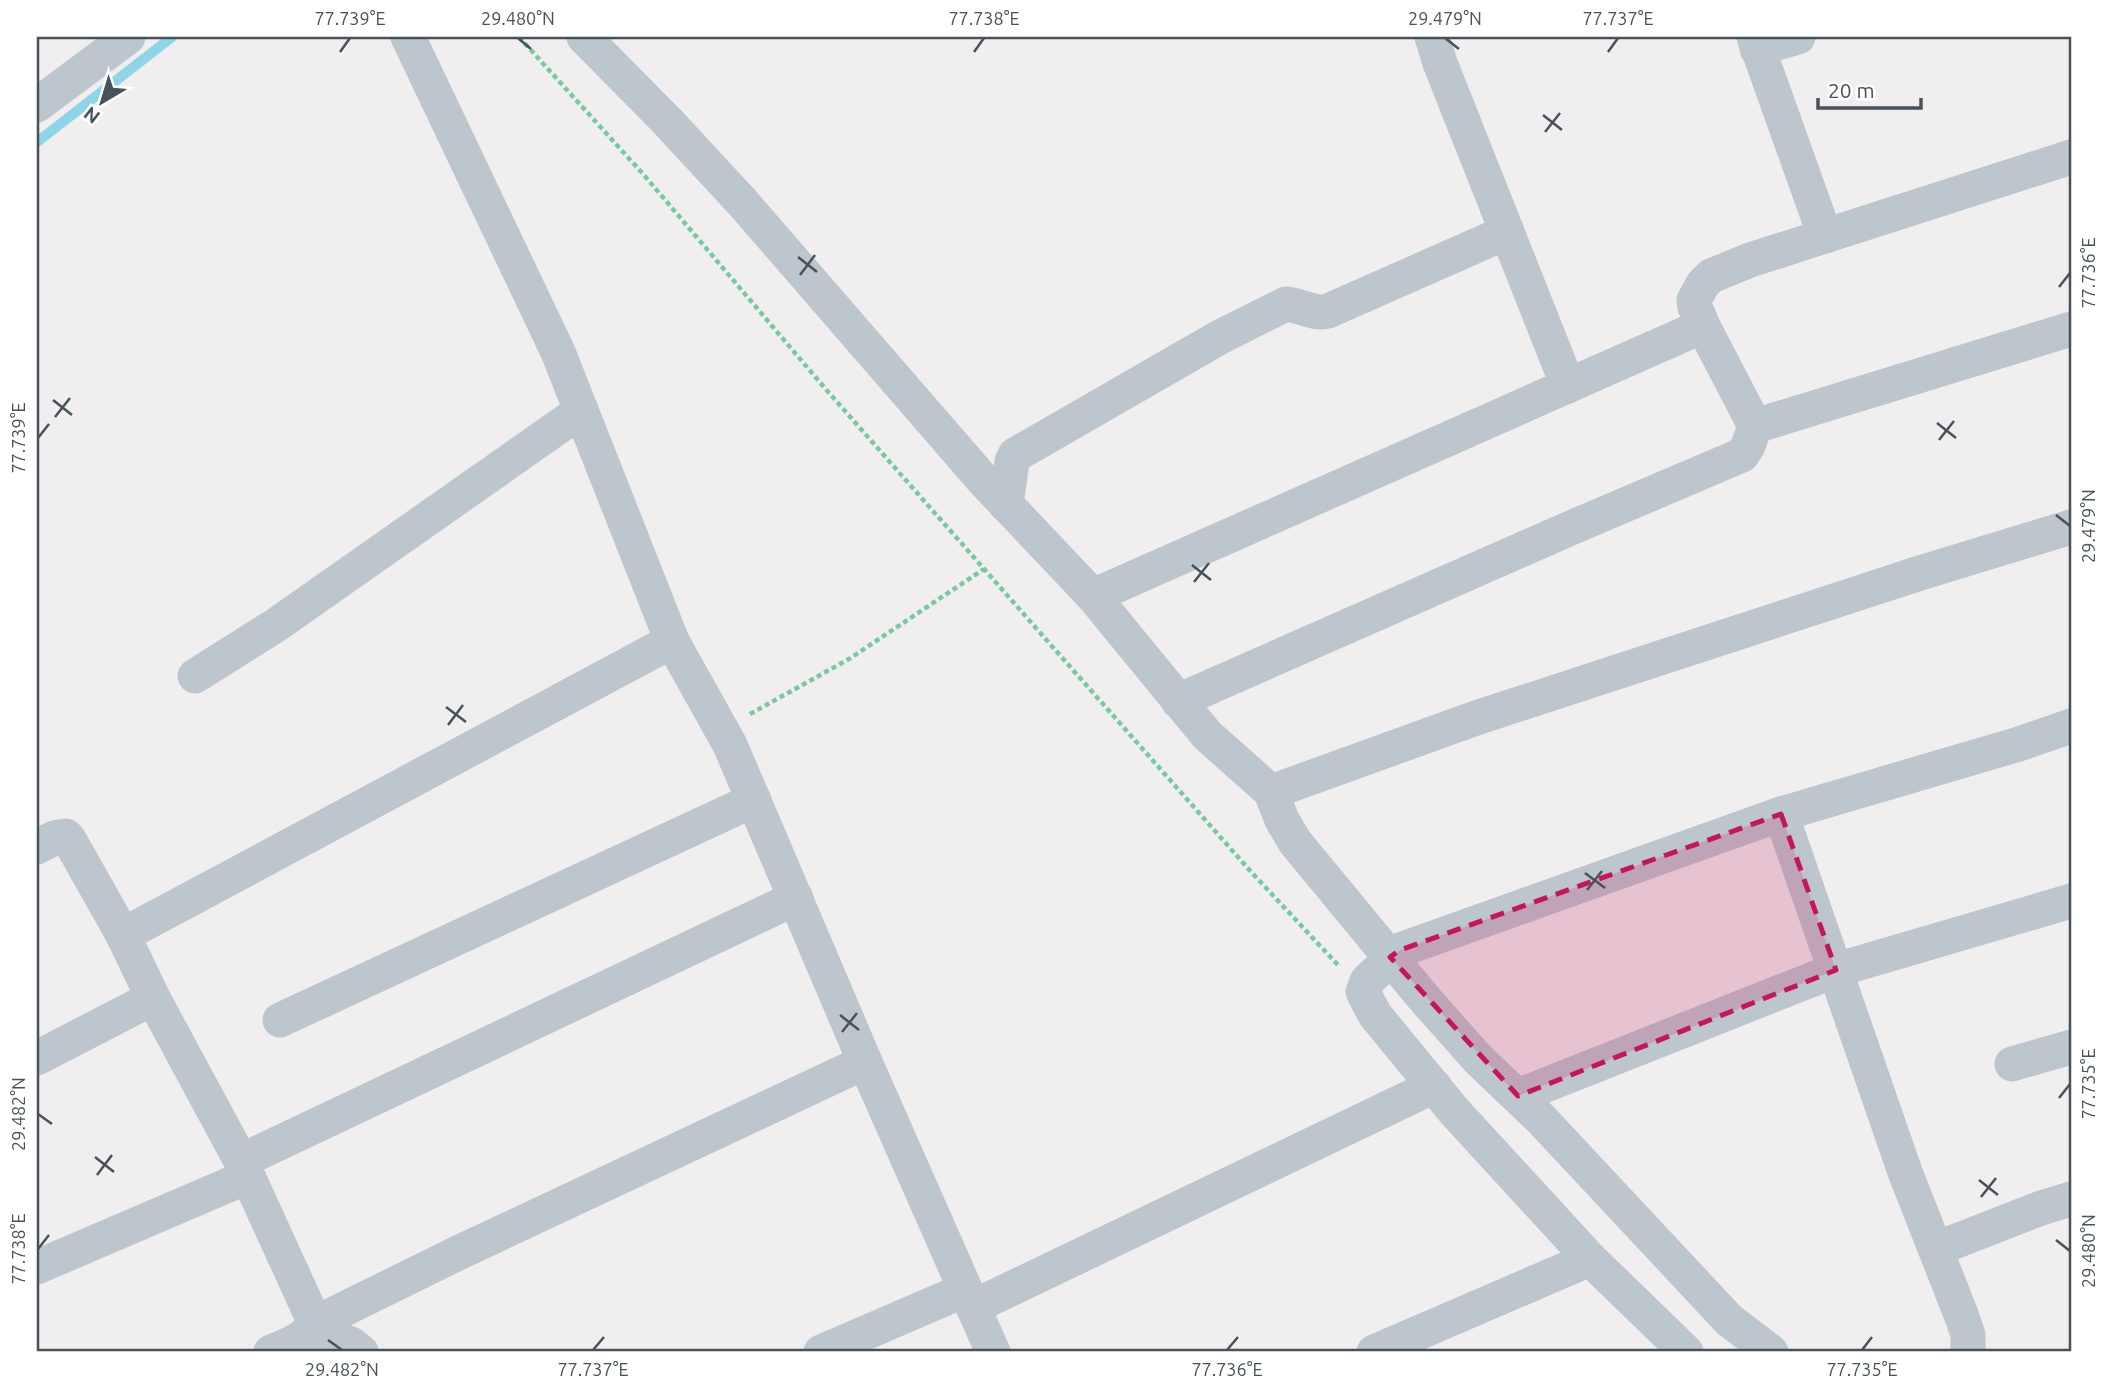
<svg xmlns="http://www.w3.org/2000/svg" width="2108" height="1389" font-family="Ubuntu,sans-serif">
<rect width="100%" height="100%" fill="#f1eeef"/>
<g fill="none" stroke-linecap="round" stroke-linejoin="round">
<!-- stream -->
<polyline stroke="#8ed6e7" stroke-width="10" points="37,142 172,37"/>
<!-- path -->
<g stroke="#79c9a0" stroke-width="4.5" stroke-dasharray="5 3.5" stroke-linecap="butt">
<polyline points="519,37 644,175 823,386 1073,670 1253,874 1338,965"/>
<polyline points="750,714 849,659 984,569"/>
</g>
<!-- minor -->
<g stroke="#bec6cd" stroke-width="35">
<polyline points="408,37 558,352 672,641 730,745 865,1062 993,1352"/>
<polyline points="584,37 668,122 743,203 984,481 1093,596 1207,735 1271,792 1282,820 1295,842 1423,997 1478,1059 1541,1119 1729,1320 1771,1352"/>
<polyline points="1432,37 1440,63 1568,386"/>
<polyline points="1754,37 1825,236"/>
<polyline points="1757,49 1798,37"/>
<polyline points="37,105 128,37"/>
<polyline points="2071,157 1750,260 1711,276 1703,284 1694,300 1695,307 1703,326 1755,426 2071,329"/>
<path d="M1006,505L1012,461L1015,455L1220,337L1286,304C1300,305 1314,315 1328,311L1507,232"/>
<polyline points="1093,596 1703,326"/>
<polyline points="195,676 276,625 581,411"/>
<polyline points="1178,701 1573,527 1742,455 1748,446 1755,426"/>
<polyline points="1271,792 1476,718 1920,573 2071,527"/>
<polyline points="1781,814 1905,1172 1962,1317 1968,1335 1968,1352"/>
<path d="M37,847L54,838L66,836L70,841L123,935L153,998L241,1161L309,1310C313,1317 317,1320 326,1318L458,1253L865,1062"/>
<polyline points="123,935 672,641"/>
<polyline points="280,1020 754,800"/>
<polyline points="37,1058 153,998"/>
<polyline points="2012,1064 2071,1047"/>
<polyline points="1518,1096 1836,970 2071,901"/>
<polyline points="241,1161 796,898"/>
<polyline points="1936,1249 2041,1208 2071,1199"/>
<polyline points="37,1267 247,1177"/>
<polyline points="973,1307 1434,1086"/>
<polyline points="312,1330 351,1344 361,1352"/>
<path d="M271,1352C292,1344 307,1338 318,1319"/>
<polyline points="821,1352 965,1290"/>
<polyline points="1374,1352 1590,1259"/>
<polyline points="1686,1352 1590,1259 1454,1111 1375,1015 1363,992 1367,981 1400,950 1781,814 2019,744 2071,726"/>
</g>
</g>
<!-- marked area -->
<path fill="#c2185b" fill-opacity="0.2" stroke="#c2185b" stroke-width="5" stroke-dasharray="14 9" stroke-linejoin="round" d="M1781,814L1836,970L1518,1096L1390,957L1400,950Z"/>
<!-- ticks -->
<path fill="none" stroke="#48525b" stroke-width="2.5" d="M518,38L531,49M1445,38L1459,49M340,52L350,38M974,52L984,38M1608,52L1618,38M1543,115L1562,130M1545,132L1560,113M798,257L817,272M800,275L815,255M2059,287L2070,273M53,400L72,415M55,417L70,398M1937,423L1956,438M38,438L49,424M1939,440L1954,421M2056,515L2070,526M1192,565L1211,580M1194,582L1209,563M446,707L466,722M448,725L463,705M1585,873L1605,888M1587,890L1602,871M840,1015L859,1030M842,1032L857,1013M2059,1098L2070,1084M38,1114L52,1124M95,1157L114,1172M97,1175L112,1155M1979,1180L1998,1195M1981,1197L1996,1178M2056,1240L2070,1251M38,1249L49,1235M328,1340L342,1350M593,1350L604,1337M1227,1350L1238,1337M1862,1350L1872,1337"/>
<!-- border -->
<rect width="2108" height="1389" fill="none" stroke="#ffffff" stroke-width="77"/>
<!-- north arrow -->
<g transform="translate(102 102) rotate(218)" stroke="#ffffff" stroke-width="5" paint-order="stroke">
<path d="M0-5L12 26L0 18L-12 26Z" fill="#48525b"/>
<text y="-10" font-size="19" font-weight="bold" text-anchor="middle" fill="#48525b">N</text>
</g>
<!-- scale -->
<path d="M1818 98v10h103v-10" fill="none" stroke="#48525b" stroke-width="3.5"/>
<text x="1828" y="98" font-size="21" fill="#48525b" stroke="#ffffff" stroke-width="5" paint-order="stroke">20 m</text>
<rect x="38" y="38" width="2032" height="1312" fill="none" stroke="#48525b" stroke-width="2.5"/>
<g font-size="18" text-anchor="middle" fill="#48525b">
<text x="350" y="25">77.739°E</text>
<text x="518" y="25">29.480°N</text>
<text x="984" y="25">77.738°E</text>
<text x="1445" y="25">29.479°N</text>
<text x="1618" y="25">77.737°E</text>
<text transform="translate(2089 273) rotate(-90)" y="6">77.736°E</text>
<text transform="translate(19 438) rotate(-90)" y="6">77.739°E</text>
<text transform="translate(2089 526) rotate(-90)" y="6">29.479°N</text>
<text transform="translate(2089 1084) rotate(-90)" y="6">77.735°E</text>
<text transform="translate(19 1114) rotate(-90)" y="6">29.482°N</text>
<text transform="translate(19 1249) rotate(-90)" y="6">77.738°E</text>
<text transform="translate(2089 1251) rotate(-90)" y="6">29.480°N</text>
<text x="342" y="1376">29.482°N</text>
<text x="593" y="1376">77.737°E</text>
<text x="1227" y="1376">77.736°E</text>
<text x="1862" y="1376">77.735°E</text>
</g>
</svg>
